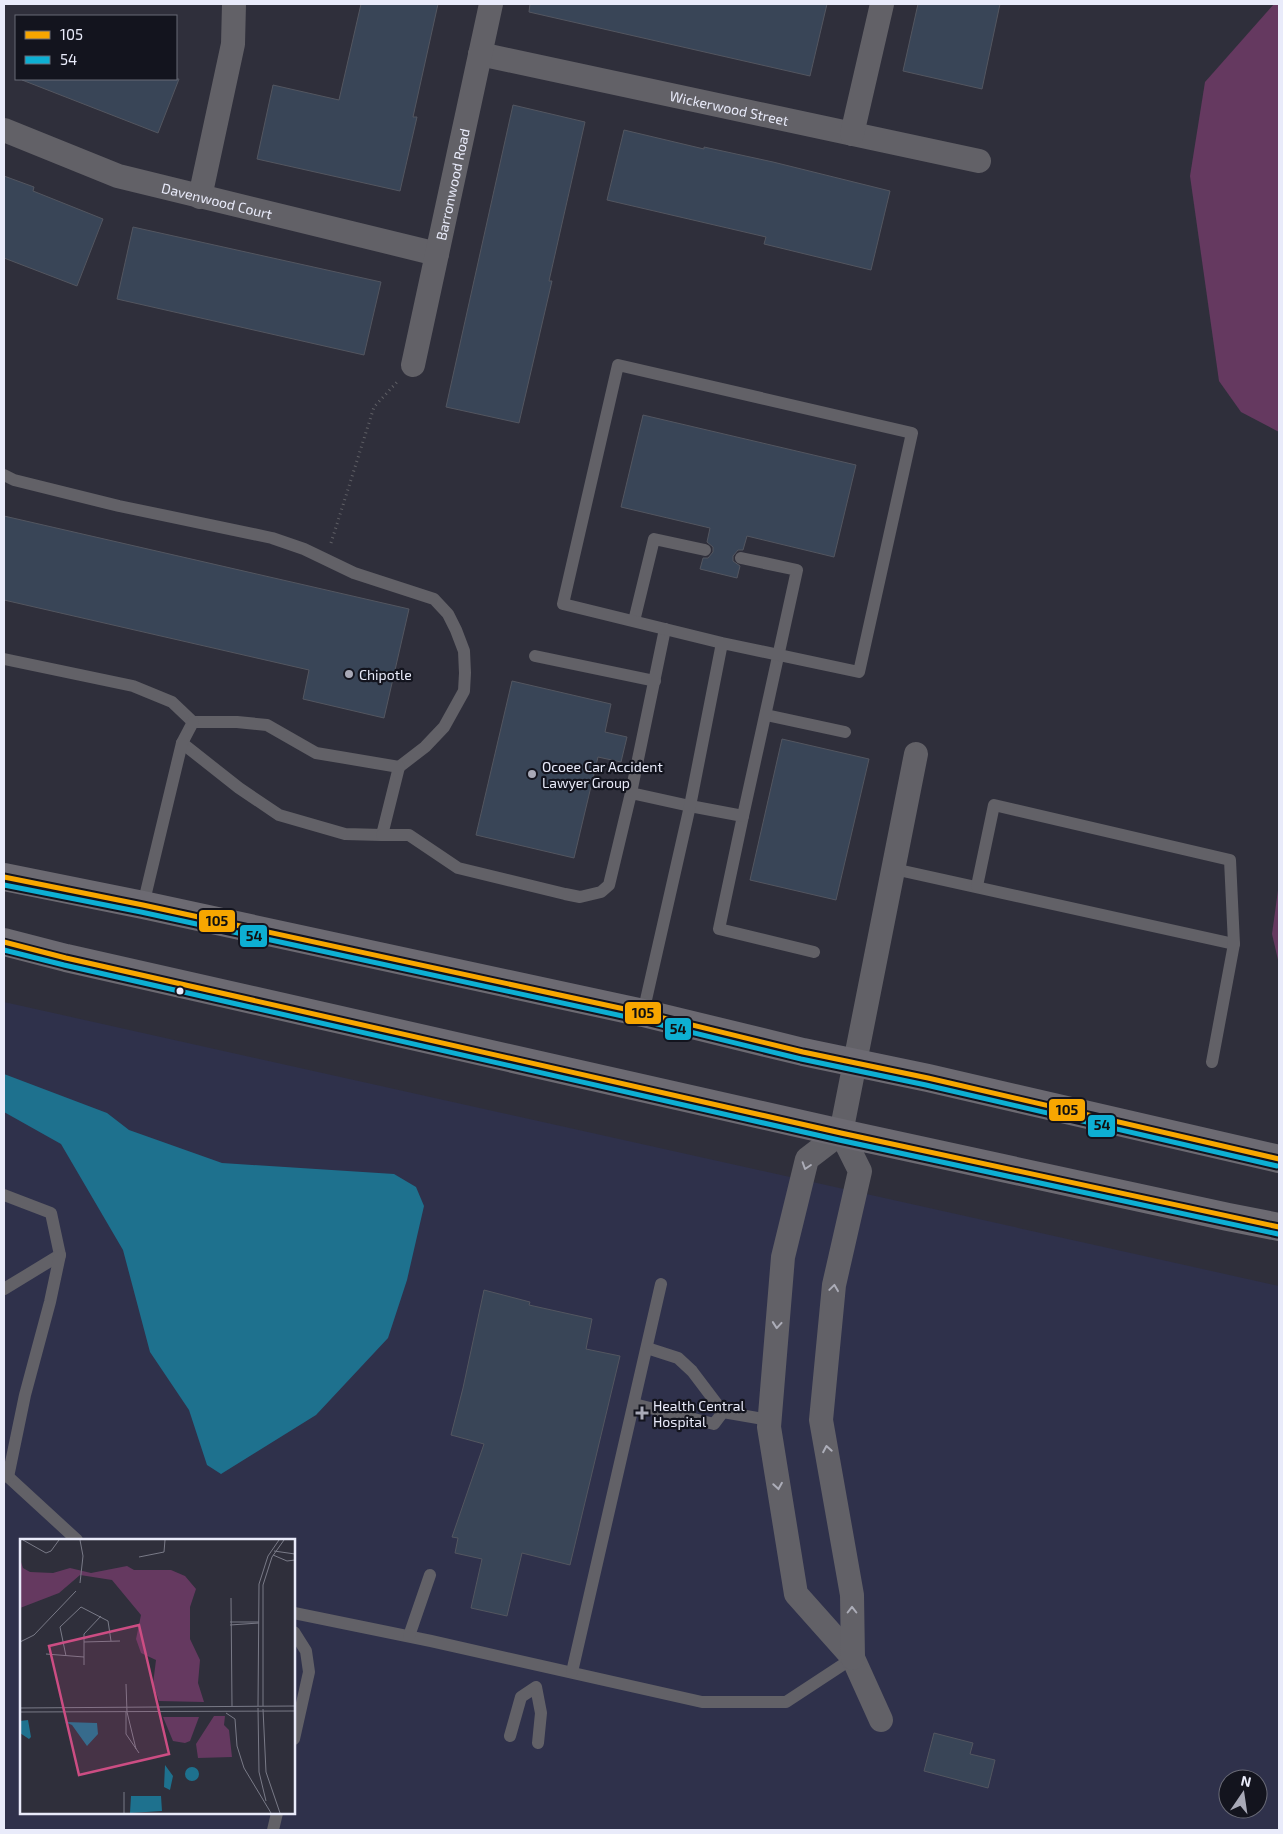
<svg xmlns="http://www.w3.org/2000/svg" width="1283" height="1834" font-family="'Exo 2',sans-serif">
<rect width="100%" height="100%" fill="#2f2f3b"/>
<!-- built -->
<path fill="#2f314b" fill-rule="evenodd" d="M4,1002L1279,1286V1830H4ZM21,1540H294V1813H21ZM1228,1779H1258V1809H1228Z"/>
<!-- green -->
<g fill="#653960">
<polygon points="1274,4 1279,4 1279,432 1241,412 1219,381 1190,176 1205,82"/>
<polygon points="1279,883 1279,964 1272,934"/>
</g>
<!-- water -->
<polygon fill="#1e718e" points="4,1074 107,1113 129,1130 222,1163 394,1174 416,1187 424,1206 407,1280 388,1338 316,1415 221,1474 207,1465 189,1410 150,1352 123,1250 61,1144 4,1112"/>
<!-- building -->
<g fill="#394557" stroke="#535660">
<polygon points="361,4 438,4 413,117 417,117 400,191 257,159 273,85 339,100"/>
<polygon points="530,4 827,4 810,76 529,12"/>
<polygon points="918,4 1000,4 982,89 903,71"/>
<polygon points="23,79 179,79 158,133 22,80"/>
<polygon points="513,105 585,122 549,281 552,281 519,423 446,407"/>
<polygon points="624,130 704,149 704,147 773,162 890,191 871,270 764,244 766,237 607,200"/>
<polygon points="4,176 34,187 33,191 103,219 77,286 4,258"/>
<polygon points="133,227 381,282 364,355 117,299"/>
<polygon points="643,415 856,465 834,557 747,536 743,550 738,550 733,556 733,561 740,566 737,578 700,569 703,558 708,558 713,552 713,547 707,542 710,528 621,507"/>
<polygon points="4,516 409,609 384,718 303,699 309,670 4,600"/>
<polygon points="512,681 611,704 605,732 627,737 621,762 598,757 574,858 476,835"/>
<polygon points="782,739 869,759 836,900 750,880"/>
<polygon points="484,1290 530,1302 529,1305 592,1319 586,1349 620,1356 570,1565 522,1553 507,1616 471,1608 482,1559 455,1553 458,1538 452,1537 484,1444 451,1435 463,1388"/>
<polygon points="934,1733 973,1743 970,1754 995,1760 988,1788 924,1771"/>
</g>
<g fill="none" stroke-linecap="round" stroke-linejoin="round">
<!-- path -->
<polyline stroke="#5f5f65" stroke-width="3" stroke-dasharray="1 4" stroke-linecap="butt" points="331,543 374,407 397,382"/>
<!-- service -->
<g stroke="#626167" stroke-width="12">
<polyline points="4,475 14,480 119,506 272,538 304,549 354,573 434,599 448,614 456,630 464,651 465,673 464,691 444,727 425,747 399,767"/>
<polyline points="634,621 654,539 705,550"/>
<polyline points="535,656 655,681"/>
<polyline points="4,659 133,686 172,702 193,722 237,722 267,725 316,753 399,767 382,835 345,834 279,815 239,788 182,743"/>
<polyline points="766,715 845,732"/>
<polyline points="631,793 665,629"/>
<polyline points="743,816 719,929 814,952"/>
<polyline points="382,835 409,835 458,868 565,894 580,897 601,892 609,885 631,793 690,806 743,816 797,570 741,558"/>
<polyline points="894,869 1234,944"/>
<polyline points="977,886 994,805 1230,860 1234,944 1212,1062"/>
<polyline points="143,905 182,743 193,722"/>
<polyline points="643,1013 690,806 722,643 563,604 618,365 912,433 859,672 722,643"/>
<polyline points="4,1195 51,1213 60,1255 4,1289"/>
<polyline points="647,1348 678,1358 692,1371 723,1412 769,1420"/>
<polyline points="634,1404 714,1424 723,1412"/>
<polyline points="4,1473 77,1540"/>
<polyline points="8,1477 25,1395 50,1302 60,1255"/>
<polyline points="294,1613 431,1641 702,1702 786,1702 853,1658"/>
<polyline points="294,1632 306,1651 309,1672 294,1739"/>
<polyline points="409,1636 430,1575"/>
<polyline points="572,1672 661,1284"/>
<polyline points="510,1736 521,1697 536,1687 541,1713 538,1743"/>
<polyline points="273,1830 277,1813"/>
</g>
<!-- minor -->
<g stroke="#626167" stroke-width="24">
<path id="s1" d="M480,54L979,161"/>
<path id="s2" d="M4,130L118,176L437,254"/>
<polyline points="852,134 882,4"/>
<polyline points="200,197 233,44 234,4"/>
<path id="s3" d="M413,365L491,4"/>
<polyline points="841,1133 807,1159 783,1257 769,1427 796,1594 853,1658 881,1720"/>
<polyline points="853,1658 852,1595 821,1420 834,1285 860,1171 841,1133 916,754"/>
</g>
<!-- trunk -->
<g stroke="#6c6a72" stroke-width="28">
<polyline points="4,877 143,905 643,1013 803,1052 928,1078 1279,1159"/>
<polyline points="4,942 66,958 841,1133 1228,1217 1279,1227"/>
</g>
<!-- bus-1 casing -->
<g stroke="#13141e" stroke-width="9">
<g id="bus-1">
<polyline points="4,877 143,905 643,1013 803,1052 928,1078 1279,1159"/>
<polyline points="4,942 66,958 841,1133 1279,1227"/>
</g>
</g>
<!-- bus-2 casing -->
<g stroke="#13141e" stroke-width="9">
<g id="bus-2">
<polyline points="4,885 141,912 641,1020 801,1059 926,1085 1277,1166"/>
<polyline points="4,950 64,965 839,1140 1278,1234"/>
</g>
</g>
<!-- bus-1 -->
<use href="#bus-1" stroke="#f7a600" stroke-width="5"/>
<!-- bus-2 -->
<use href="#bus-2" stroke="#0dafd3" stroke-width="5"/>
</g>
<!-- one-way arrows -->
<defs><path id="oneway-chevron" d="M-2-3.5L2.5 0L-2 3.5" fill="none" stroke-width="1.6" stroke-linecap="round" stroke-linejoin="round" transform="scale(1.25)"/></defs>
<g stroke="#acadb8">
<use href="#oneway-chevron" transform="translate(806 1166) rotate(108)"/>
<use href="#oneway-chevron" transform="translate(834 1288) rotate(-82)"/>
<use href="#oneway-chevron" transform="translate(777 1325) rotate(95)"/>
<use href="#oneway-chevron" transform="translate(827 1449) rotate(-100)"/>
<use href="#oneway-chevron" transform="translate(778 1486) rotate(81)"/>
<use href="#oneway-chevron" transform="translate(852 1610) rotate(-90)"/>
</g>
<!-- markers -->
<g fill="#a8a9b7" stroke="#13141e" stroke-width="2">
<circle cx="349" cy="674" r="5"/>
<circle cx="532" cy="774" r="5"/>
<path d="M639.5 1405.5h5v5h5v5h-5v5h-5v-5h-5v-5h5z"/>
</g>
<circle fill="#e9ebfa" stroke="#13141e" stroke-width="2" cx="180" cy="991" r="4.5"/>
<g text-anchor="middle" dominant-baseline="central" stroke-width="4.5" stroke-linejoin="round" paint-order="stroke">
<!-- street labels -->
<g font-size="14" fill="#e9ebfa" stroke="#13141e">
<text stroke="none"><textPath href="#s1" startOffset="255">Wickerwood Street</textPath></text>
<text stroke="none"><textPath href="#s3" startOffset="185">Barronwood Road</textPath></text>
<text stroke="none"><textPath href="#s2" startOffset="225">Davenwood Court</textPath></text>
</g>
<!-- poi labels -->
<g font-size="14" fill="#e9ebfa" stroke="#13141e" text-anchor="start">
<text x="359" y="674">Chipotle</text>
<text x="542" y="766">Ocoee Car Accident<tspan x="542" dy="16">Lawyer Group</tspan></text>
<text x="653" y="1405">Health Central<tspan x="653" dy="16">Hospital</tspan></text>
</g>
</g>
<!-- overview -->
<g transform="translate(20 1539)">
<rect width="275" height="275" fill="#2f2f3b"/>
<path d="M0,20L3,29L10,33L33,34L50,29L71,34L107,27L114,31H151L165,37L176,50L170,68V100L180,121L178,144L184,163L139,162L133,145L136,121L121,114L116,100L121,76L92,41L60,36L39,54L0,69ZM194,177H205L204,186L209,191L212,218L178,219L176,205ZM143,178H179L170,202L165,204L153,202Z" fill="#653960"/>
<path d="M8,181L11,198L9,200L0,194V182ZM45,183L77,184L78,195L67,207L52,186ZM145,226L153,237L150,251L144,248ZM165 235a7 7 0 1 1 14 0a7 7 0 1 1-14 0ZM111,257H141L142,272L110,274Z" fill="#1e718e"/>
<path fill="none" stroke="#797a87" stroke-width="1" d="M3,1L26,14L31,12L39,1M60,1L63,17L60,44M254,12L275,15M253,16L267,22L275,21M119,18L144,13L145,1M211,59L212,167M210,83H239M210,86L239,84M0,103L14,96L56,52M64,103L100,102M26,115L64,118M46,117L40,88L61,68L88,82L91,102M64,126V95L81,77M106,145L107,173L116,210M238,167L239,45L248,17L259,1M243,167V46L252,18L264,1M0,169L275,167M238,169L239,233L246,262M243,170L246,233L260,274M0,173L275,172M106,173V195L119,214M206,174L215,180L217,207L224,229L251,274M104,274V253"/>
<path fill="#cc4d83" fill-opacity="0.15" stroke="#cc4d83" stroke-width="2.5" d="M119,86L149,215L59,236L29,107Z"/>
<rect width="275" height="275" fill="none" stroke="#e9ebfa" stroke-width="2.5"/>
</g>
<g stroke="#13141e" stroke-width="2">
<rect x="198" y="909" width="38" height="24" rx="5" fill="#f7a600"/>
<rect x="239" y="924" width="29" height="24" rx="5" fill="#0dafd3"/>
<rect x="624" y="1001" width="38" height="24" rx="5" fill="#f7a600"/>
<rect x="664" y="1017" width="28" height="24" rx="5" fill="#0dafd3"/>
<rect x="1048" y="1098" width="38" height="24" rx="5" fill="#f7a600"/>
<rect x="1087" y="1114" width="29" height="24" rx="5" fill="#0dafd3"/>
</g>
<g font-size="14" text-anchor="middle" font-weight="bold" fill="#111">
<text x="217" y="926">105</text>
<text x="254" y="941">54</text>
<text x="643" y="1018">105</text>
<text x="678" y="1034">54</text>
<text x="1067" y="1115">105</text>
<text x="1102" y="1130">54</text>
</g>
<!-- border -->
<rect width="1283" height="1834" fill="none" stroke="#e9ebfa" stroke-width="10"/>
<!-- legend -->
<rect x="15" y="15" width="162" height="65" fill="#13141e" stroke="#696a76"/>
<rect x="25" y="31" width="25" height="8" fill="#f7a600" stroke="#696a76"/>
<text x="60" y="40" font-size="15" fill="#e9ebfa">105</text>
<rect x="25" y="56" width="25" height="8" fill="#0dafd3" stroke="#696a76"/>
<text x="60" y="65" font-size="15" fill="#e9ebfa">54</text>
<!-- north arrow -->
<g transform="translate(1243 1794) rotate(13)"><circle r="24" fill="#13141e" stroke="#696a76"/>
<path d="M0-4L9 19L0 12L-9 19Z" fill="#a8a9b7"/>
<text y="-8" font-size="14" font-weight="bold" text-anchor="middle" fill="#e9ebfa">N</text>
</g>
</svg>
